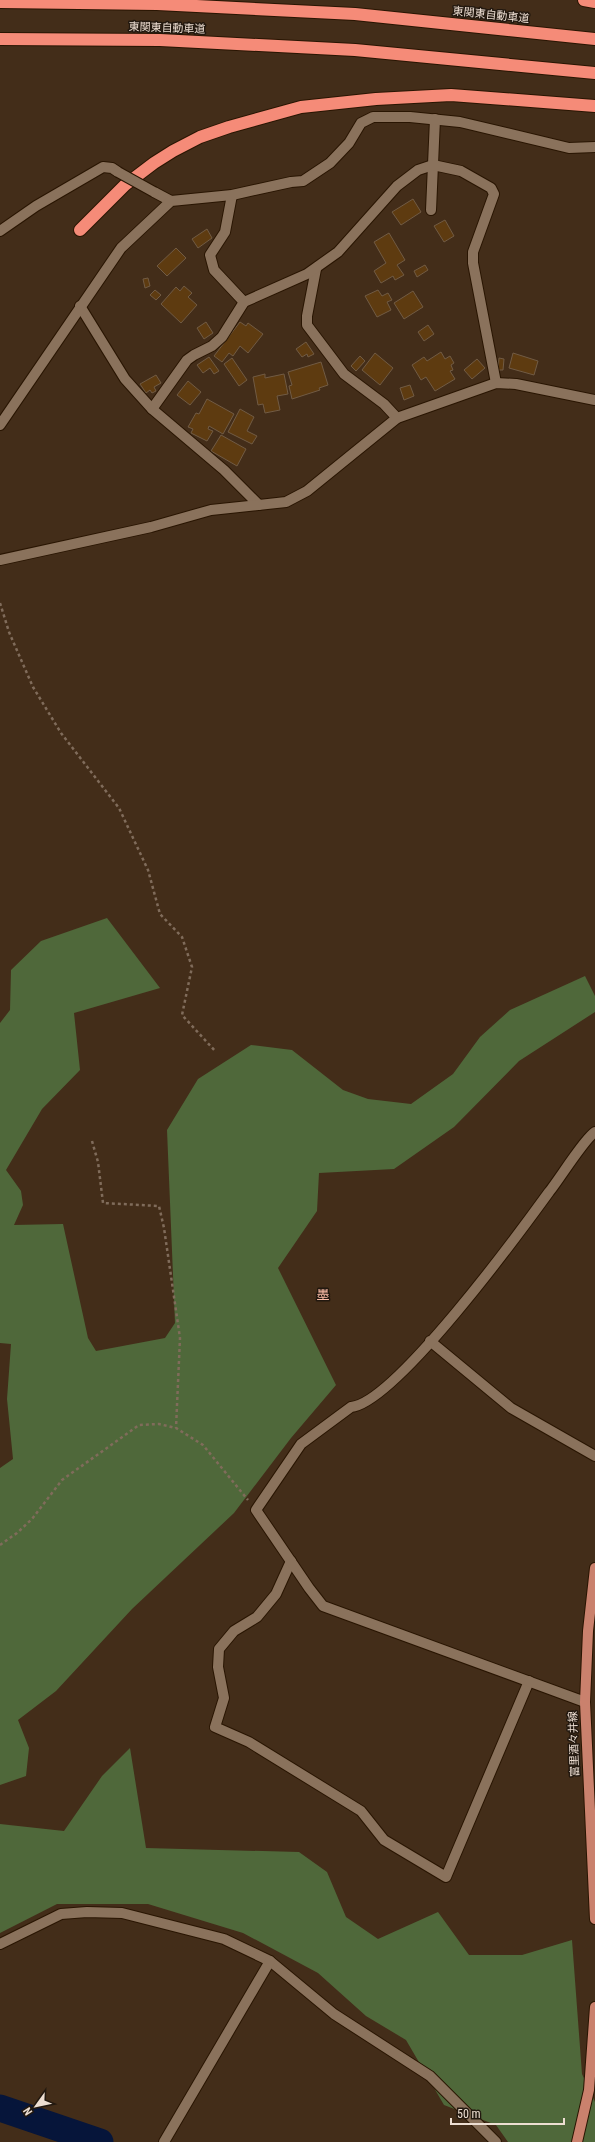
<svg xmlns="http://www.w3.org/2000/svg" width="595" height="2142" font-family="'Roboto Condensed','Noto Sans JP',sans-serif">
<rect width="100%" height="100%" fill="#432d19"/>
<!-- forest -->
<g fill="#4f683a">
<polygon points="107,918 160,988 74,1013 80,1070 42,1109 6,1170 21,1191 23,1205 14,1225 63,1224 88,1338 96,1351 165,1338 175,1323 167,1130 198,1079 251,1045 292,1050 343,1090 368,1099 411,1104 453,1074 480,1037 510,1010 585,976 595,996 595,1012 519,1061 454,1127 394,1169 319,1173 317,1211 278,1268 336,1385 291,1438 234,1513 132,1609 56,1691 18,1720 29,1748 26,1776 0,1785 0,1468 13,1459 7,1399 11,1344 0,1343 0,1023 10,1010 11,970 41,941"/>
<polygon points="130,1748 146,1848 299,1852 327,1872 346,1917 378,1939 438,1912 469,1955 522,1955 572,1940 582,2074 595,2102 595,2142 508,2142 496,2125 444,2105 406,2040 366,2016 318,1973 243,1933 148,1904 57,1904 0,1933 0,1824 64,1831 102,1776"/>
</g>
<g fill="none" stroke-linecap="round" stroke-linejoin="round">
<!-- river -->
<polyline stroke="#06153a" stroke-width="27" points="0,2108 100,2142"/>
</g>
<!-- building -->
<g fill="#5e3b10" stroke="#715b44">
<polygon points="413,199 421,212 401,225 392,212"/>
<polygon points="445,220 454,236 444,242 434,226"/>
<polygon points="207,229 212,238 198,248 192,239"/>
<polygon points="389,233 405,260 397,265 404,275 395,280 393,276 381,283 374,271 386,263 374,242"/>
<polygon points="176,248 186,258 167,276 157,266"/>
<polygon points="425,265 428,270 417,277 414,271"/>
<polygon points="148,278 150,286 145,288 143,279"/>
<polygon points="184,286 192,293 188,297 197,305 181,323 161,304 176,287 180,291"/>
<polygon points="155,290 161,295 156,300 150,295"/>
<polygon points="378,290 382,296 388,293 392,300 387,302 391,310 377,317 365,296"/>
<polygon points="413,291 423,307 404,319 394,303"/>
<polygon points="206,322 213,333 204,339 197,328"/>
<polygon points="240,322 246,326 248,323 263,334 248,353 240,346 233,356 229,353 222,362 214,356"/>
<polygon points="428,325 434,334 424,341 418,332"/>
<polygon points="306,342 314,354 308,357 307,354 302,357 296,349"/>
<polygon points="441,352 445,359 450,356 454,363 451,365 453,370 450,371 455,379 435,391 426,377 421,380 412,365 424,357 427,361"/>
<polygon points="375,353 393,368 380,385 362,370"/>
<polygon points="513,353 538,361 534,375 509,368"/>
<polygon points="360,356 365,361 356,371 351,366"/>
<polygon points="209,357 219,371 214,374 210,368 203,373 197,365"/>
<polygon points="232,358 247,380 239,386 224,364"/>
<polygon points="499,358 504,359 503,370 498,370"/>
<polygon points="477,359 485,368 472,379 464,370"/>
<polygon points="321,362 328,385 319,388 320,390 292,399 289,386 292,385 288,372"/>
<polygon points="265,374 265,378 284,374 288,394 277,396 280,410 265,413 263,404 258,405 253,377"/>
<polygon points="156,375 161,383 154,387 156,391 152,393 150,390 146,393 140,384"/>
<polygon points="188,381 201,392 190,405 177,395"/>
<polygon points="410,385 414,396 404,400 400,388"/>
<polygon points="207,399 234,414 223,434 209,426 208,429 213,431 207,441 191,433 193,429 188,427 196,413 199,414"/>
<polygon points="240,409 254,417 247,431 257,436 252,444 228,432"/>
<polygon points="221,435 246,449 237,466 211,451"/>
</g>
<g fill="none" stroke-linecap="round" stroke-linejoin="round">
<!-- street casing -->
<g stroke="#291502" stroke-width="12">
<g id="street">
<polyline points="154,192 171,201"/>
<polyline points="232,195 225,232 210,255 214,270 244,302"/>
<polyline points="431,210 435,119"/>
<polyline points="0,231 36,206 103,167 112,168 118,172"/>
<polyline points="316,269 307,316 307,325 344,374 384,404 397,418"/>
<polyline points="80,306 125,379 152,409 224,470 259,505"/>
<polyline points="152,409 187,360 194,355 212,346 222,337 244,302 307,274 338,252 397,186 418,170 433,165 461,171 491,188 494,194 473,252 473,263 496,383"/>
<polyline points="0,425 121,248 171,201 232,195 291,182 303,181 330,163 349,143 361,123 373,117 410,117 460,122 569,148 595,147"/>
<polyline points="0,560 151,527 211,510 286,502 307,491 397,418 496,383 516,384 595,400"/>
<polyline points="430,1341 511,1408 595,1456"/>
<polyline points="291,1561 276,1594 257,1617 234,1631 219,1649 218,1667 224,1698 215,1727 249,1742 361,1811 384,1840 446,1877 529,1681"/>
<path d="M585,1702L323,1606L309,1588L256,1510L301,1444L351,1407C395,1403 520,1232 549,1192C559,1180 584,1139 595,1132"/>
<polyline points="0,1944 61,1914 87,1912 122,1913 224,1939 270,1961 334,2014 430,2076 496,2142"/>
<polyline points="164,2142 270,1961"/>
</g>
</g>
<!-- primary casing -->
<g stroke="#291502" stroke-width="12">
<g id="primary">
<polyline points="595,1568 588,1631 585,1702 595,1919"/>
<polyline points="577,2142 589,2090 595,2007"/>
</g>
</g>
<!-- highway casing -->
<g stroke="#291502" stroke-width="14">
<g id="highway">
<polyline points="584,0 595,2"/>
<polyline points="0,2 157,4 355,14 595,39"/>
<polyline points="0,39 160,40 355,50 595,73"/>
<polyline points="80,230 125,185 154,163 173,151 200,137 229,127 301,107 376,99 451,95 595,106"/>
</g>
</g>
<!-- path -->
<g stroke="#806c5b" stroke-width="2.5" stroke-dasharray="3 3" stroke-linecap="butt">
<polyline points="0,603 9,632 33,687 61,733 119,808 148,870 160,914 182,937 192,967 182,1015 216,1052"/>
<polyline points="92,1141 98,1162 103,1203 159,1206 164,1228 180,1338 176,1428"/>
<polyline points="0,1545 17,1533 32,1519 62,1480 139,1425 159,1424 176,1428 203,1445 248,1500"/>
</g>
<!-- street -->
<use href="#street" stroke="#8a725c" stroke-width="10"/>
<!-- primary -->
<use href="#primary" stroke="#ca816d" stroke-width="10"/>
<!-- highway -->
<use href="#highway" stroke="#f58b78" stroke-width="12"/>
<!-- street-bridge casing -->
<g stroke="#291502" stroke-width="12" stroke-linecap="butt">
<polyline id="street-bridge" points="118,172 154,192"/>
</g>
<!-- street-bridge -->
<use href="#street-bridge" stroke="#8a725c" stroke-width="10"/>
</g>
<g text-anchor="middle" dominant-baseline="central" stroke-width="3" stroke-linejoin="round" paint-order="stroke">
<!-- street labels -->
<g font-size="11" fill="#edded2" stroke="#22180f">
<text transform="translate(491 15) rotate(6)">東関東自動車道</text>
<text transform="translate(167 28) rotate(2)">東関東自動車道</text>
<text transform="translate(574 1744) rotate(-92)">富里酒々井線</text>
</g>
<!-- quarter labels -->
<g font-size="13" fill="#fcbca7" stroke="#22180f">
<text x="323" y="1294">墨</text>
</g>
</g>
<!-- north arrow -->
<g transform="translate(36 2106) rotate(237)" stroke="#22180f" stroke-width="3" paint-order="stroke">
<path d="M0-3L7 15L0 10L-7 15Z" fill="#edded2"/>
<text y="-6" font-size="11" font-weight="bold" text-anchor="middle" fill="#edded2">N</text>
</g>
<!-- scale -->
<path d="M451 2118v6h113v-6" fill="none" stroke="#edded2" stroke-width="2"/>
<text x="457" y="2118" font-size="12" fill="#edded2" stroke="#22180f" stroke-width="3" paint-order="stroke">50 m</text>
</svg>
